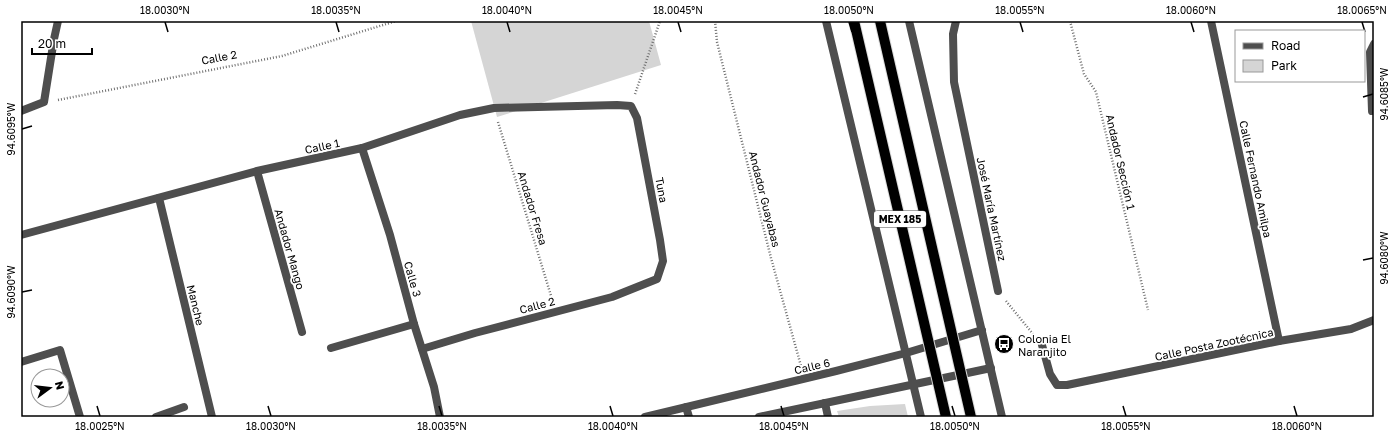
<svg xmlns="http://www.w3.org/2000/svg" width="1395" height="438" font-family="'Golos Text',sans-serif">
<rect width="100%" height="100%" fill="#fff"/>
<!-- green -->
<g fill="#d5d5d5">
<polygon points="471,21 649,21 661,65 497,117"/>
<polygon points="905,404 908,417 839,417 837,411 870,406"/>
</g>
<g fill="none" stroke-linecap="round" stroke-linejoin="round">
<!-- path -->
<g stroke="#707070" stroke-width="2.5" stroke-dasharray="1 2" stroke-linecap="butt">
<polyline points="715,21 717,42 771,258 801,366"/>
<polyline points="1070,21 1084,74 1096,92 1148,310"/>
<polyline points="635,94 660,21"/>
<polyline points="58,100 282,56 396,21"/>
<polyline points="498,122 552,299"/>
<polyline points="1006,301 1033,334"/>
</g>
<!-- minor -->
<g stroke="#4e4e4e" stroke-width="8">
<polyline points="956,21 953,34 954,82 998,291"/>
<polyline points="1211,21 1279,341"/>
<polyline points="21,111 44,102 54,39 58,21"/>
<polyline points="1372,111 1370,52 1374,44"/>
<polyline points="362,148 390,235 414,324 434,387 440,417"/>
<polyline points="257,171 302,332"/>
<polyline points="159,198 212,417"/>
<polyline points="21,235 257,171 362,148 460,115 494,108 617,105 631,106 637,118 660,240 663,261 657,279 612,297 475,333 422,349"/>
<polyline points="1042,345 1050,374 1057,385 1067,385 1279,341 1351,329 1374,320"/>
<polyline points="331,348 414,324"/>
<polyline points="21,362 60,350 80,417"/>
<polyline points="825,403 828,417"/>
<polyline points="686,407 689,417"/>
<polyline points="156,417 184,407"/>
<polyline points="645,417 836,371 906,353 982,330"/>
<polyline points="759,417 991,368"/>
</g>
<!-- tertiary -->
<g stroke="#4e4e4e" stroke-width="8">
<polyline points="826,21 921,417"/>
<polyline points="909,21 1002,417"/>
</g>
<!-- primary-bridge casing -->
<g stroke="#dbdbdb" stroke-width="12" stroke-linecap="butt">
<g id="primary-bridge">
<polyline points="854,21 946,417"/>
<polyline points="880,21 971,417"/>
</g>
</g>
<!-- primary-bridge -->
<use href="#primary-bridge" stroke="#000" stroke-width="10"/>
</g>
<!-- ticks -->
<path fill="none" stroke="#000" stroke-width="1.5" d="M165,22L168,32M336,22L339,32M507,22L510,32M678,22L681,32M849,22L852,32M1020,22L1023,32M1191,22L1194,32M1362,22L1365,32M1363,97L1373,94M22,129L32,126M1363,260L1373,258M22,292L32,290M97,406L100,416M268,406L271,416M439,406L442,416M610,406L613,416M781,406L784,416M952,406L955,416M1123,406L1126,416M1294,406L1297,416"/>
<!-- icons -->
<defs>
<g id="bus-disc" transform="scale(1)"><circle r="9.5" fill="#000" stroke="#fff"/><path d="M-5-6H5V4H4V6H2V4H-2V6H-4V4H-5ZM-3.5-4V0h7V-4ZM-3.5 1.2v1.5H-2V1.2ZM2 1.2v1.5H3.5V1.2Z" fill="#fff"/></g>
</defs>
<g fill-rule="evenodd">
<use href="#bus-disc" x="1004" y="344"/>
</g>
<g text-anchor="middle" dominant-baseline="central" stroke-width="3.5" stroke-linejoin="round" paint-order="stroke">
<!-- shield labels -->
<rect fill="#fff" stroke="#4c4c4c" stroke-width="1" x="874" y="211" width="52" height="16" rx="3"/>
<g font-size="10" font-weight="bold" fill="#000">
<text x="900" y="219">MEX 185</text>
</g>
<!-- street labels -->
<g font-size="11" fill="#000" stroke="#fff">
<text transform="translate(219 57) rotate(-11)">Calle 2</text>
<text transform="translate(322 146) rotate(-12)">Calle 1</text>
<text transform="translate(1121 162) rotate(77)">Andador Sección 1</text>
<text transform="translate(1256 179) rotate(78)">Calle Fernando Amilpa</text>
<text transform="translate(662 190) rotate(79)">Tuna</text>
<text transform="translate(765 199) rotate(76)">Andador Guayabas</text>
<text transform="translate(533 208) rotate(73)">Andador Fresa</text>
<text transform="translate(992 209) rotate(78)">José María Martínez</text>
<text transform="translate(290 249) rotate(74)">Andador Mango</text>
<text transform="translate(413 279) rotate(74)">Calle 3</text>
<text transform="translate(196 305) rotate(76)">Manche</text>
<text transform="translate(537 305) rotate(-15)">Calle 2</text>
<text transform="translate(1214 344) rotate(-12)">Calle Posta Zootécnica</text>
<text transform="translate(812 366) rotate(-13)">Calle 6</text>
</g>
<!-- poi labels -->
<g font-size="11" fill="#000" stroke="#fff" text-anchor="start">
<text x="1018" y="338">Colonia El<tspan x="1018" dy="13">Naranjito</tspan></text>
</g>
</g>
<!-- border -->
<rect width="1395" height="438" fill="none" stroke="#ffffff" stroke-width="44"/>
<!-- legend -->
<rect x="1235" y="30" width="130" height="52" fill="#ffffff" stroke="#999999"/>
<rect x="1243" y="43" width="20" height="6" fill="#4e4e4e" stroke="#999999"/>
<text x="1271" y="50" font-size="12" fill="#000000">Road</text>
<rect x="1243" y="60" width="20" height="12" fill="#d5d5d5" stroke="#999999"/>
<text x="1271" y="70" font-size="12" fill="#000000">Park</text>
<!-- north arrow -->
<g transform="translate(50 388) rotate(75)"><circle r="19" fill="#ffffff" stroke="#999999"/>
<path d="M0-3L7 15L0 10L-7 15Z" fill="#000000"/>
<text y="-6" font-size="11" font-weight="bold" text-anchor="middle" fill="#000000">N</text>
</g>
<!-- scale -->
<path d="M32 48v6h60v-6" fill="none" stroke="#000000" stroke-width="2"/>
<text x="38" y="48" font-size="12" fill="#000000" stroke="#ffffff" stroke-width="3" paint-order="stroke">20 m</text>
<rect x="22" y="22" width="1351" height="394" fill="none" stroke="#000" stroke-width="1.5"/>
<g font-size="10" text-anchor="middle" fill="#000">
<text x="165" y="14">18.0030°N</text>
<text x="336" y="14">18.0035°N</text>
<text x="507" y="14">18.0040°N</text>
<text x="678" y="14">18.0045°N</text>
<text x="849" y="14">18.0050°N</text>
<text x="1020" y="14">18.0055°N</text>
<text x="1191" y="14">18.0060°N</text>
<text x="1362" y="14">18.0065°N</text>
<text transform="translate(1384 94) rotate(-90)" y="4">94.6085°W</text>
<text transform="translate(11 129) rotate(-90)" y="4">94.6095°W</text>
<text transform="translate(1384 258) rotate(-90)" y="4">94.6080°W</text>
<text transform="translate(11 292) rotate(-90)" y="4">94.6090°W</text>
<text x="100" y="430">18.0025°N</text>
<text x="271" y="430">18.0030°N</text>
<text x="442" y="430">18.0035°N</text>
<text x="613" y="430">18.0040°N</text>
<text x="784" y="430">18.0045°N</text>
<text x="955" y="430">18.0050°N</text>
<text x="1126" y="430">18.0055°N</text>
<text x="1297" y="430">18.0060°N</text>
</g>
</svg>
